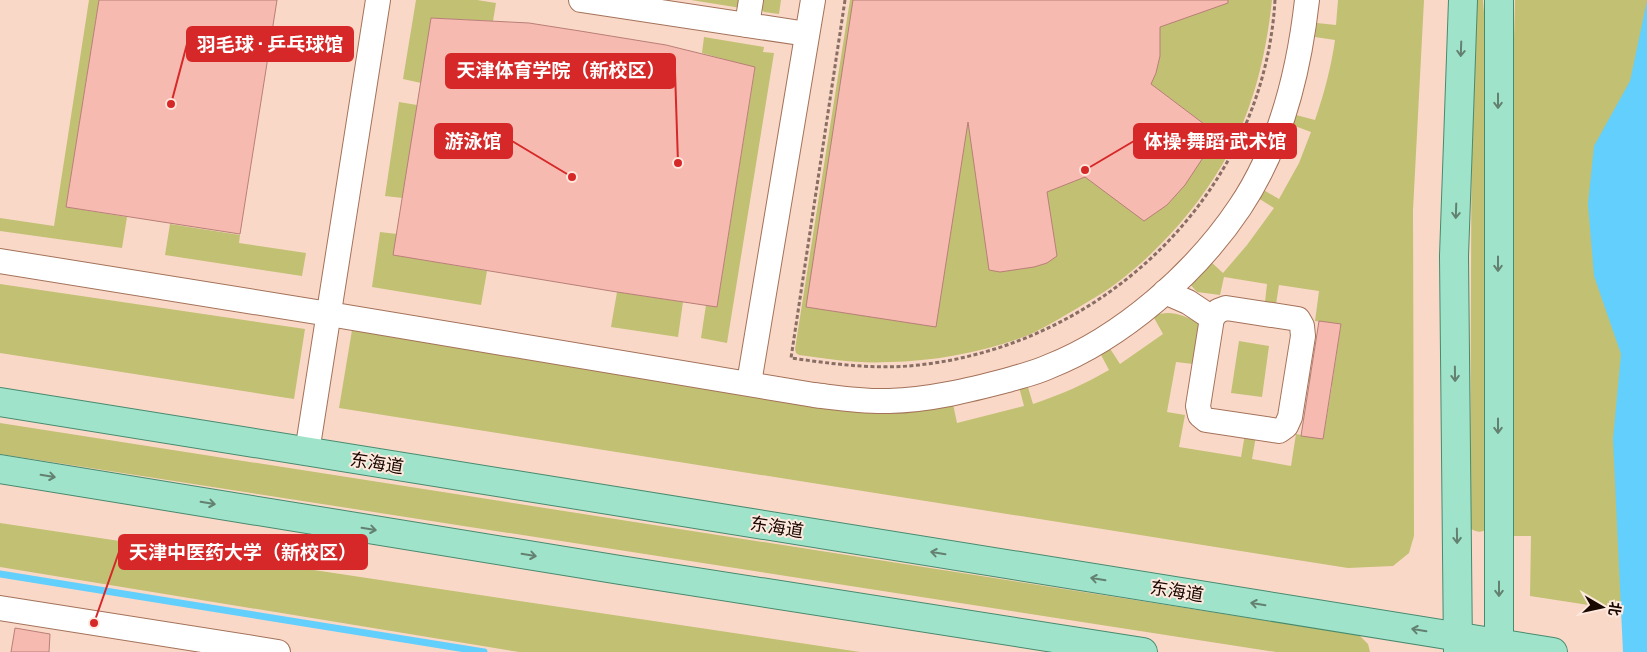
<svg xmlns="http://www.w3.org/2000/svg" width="1647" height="652" font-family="'Public Sans','Noto Sans SC',sans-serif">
<rect width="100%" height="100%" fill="#fad8c8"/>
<!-- green -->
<g fill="#c1c073">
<polygon points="89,0 99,0 66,207 127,217 122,248 0,231 0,218 54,226"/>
<polygon points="416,0 477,0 496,3 493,21 431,18 421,83 403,79"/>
<polygon points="691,0 743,0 741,8"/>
<polygon points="762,0 781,0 779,14 764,12 761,9"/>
<path d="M850,0H1272C1266,57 1252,115 1222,165C1194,212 1157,253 1114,285C1102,294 1088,301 1076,309C1060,318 1043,329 1026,336C983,352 935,361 889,362C859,364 828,359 799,355L796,353L795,349Z"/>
<path d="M1338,0H1424L1413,210L1414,536L1409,553L1393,566L1348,568L339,408L353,324L953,404L957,423L1024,406L1019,387L1027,384L1033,404C1060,395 1085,384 1109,370L1099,351L1109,347L1120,364L1163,334L1153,316C1172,309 1182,316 1200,323L1193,364L1176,362L1167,412L1185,415L1179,447L1241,457L1245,434L1256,436L1252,459L1291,466L1296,434L1323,439L1332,385L1306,380L1307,373L1333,377L1341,324L1315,321L1319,291L1279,285L1276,304L1265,302L1267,284L1224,277L1220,295L1197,292L1189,283L1210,261L1223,273L1247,245L1274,208L1258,198L1262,189L1279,199L1299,163L1311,132L1292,125L1296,115L1315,120C1324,94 1331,68 1335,40L1315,37L1317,23L1336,25Z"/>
<path d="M1474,0H1483L1485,26L1489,42L1488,528C1482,533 1477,533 1470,528L1472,42Z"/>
<polygon points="1515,0 1647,0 1647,614 1530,596 1531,536 1511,536 1509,233"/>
<polygon points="704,37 764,47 763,52 774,53 727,343 701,338 706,305 717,307 755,68 702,53"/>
<polygon points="399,102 417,105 403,198 385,196"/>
<polygon points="170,224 240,235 239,243 306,253 302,276 165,255"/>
<polygon points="380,232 397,234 394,255 487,271 481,305 372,287"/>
<polygon points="0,284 305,329 294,399 0,353"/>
<polygon points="617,292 683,302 678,337 611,327"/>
<polygon points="1239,341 1269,346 1262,397 1231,393"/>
<polygon points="0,423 1359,635 1368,644 1370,652 1276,652 0,454"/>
<polygon points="0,523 860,652 519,652 0,567"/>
</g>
<!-- water -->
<polygon fill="#63cffc" points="1647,1 1647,652 1623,652 1613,439 1621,354 1594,276 1588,204 1594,146 1630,81"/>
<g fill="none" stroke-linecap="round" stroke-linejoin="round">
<!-- stream -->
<polyline stroke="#63cffc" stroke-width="7" points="0,574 484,652"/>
</g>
<!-- building -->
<g fill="#f7bab1" stroke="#b87f77">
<polygon points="99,0 277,0 240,234 66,207"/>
<polygon points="853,0 1228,0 1228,3 1160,27 1160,56 1156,73 1151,84 1216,133 1214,141 1185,185 1167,205 1144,221 1085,177 1047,192 1057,256 1047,263 1034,267 1000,272 989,270 968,122 936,327 806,307"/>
<polygon points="431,18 529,23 580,31 666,45 755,67 717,307 617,292 393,255"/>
<polygon points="1319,321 1341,324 1323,439 1301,436"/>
<polygon points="15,628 50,634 49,652 11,652"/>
</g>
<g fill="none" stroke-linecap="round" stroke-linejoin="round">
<!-- minor casing -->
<g stroke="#a37259" stroke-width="26">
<g id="minor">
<polyline points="581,0 807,34"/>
<polyline points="747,25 751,0"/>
<path d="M0,261L329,314L814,395C839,398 864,402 889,401C930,400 970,390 1008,380C1021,376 1035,373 1048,367C1122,338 1196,273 1240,207C1281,146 1299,72 1307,0"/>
<polyline points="1165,292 1188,302 1212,318"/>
<polygon points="1226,308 1298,319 1302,326 1303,336 1290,417 1286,426 1279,431 1206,420 1200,415 1198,406 1212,318 1218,311"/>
<polyline points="749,383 813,0"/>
<polyline points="307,452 378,0"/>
<polyline points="0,608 278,652"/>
</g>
</g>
<!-- major casing -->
<g stroke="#478a6e" stroke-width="30">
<g id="major">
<polyline points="0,402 1553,652"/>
<polyline points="0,469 620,570 1143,652"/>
<polyline points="1458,652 1454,256 1463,0"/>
<polyline points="1499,652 1499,0"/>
</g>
</g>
<!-- path -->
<path stroke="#886e63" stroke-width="3" stroke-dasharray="4 2.5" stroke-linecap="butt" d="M845,0L791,358C833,364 876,370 919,365C1107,344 1264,191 1275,0"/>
<!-- minor -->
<use href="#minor" stroke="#fff" stroke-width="24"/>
<!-- major -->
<use href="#major" stroke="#a0e3cb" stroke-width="28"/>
</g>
<!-- one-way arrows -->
<defs><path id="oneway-shaft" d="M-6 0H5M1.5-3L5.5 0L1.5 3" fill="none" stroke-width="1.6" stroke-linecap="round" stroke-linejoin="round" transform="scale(1.25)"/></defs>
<g stroke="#638070">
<use href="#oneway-shaft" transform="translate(1461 49) rotate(92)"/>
<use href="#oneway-shaft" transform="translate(1498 101) rotate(90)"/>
<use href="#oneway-shaft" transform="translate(1456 211) rotate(92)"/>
<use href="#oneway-shaft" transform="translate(1498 264) rotate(90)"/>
<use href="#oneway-shaft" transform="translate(1455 374) rotate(89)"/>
<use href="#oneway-shaft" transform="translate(1498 426) rotate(90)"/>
<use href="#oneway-shaft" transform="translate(48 476) rotate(9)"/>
<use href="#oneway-shaft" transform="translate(208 503) rotate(9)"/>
<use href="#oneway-shaft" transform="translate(369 529) rotate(9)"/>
<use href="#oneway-shaft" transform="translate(1457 536) rotate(89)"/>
<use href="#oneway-shaft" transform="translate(938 553) rotate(-171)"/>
<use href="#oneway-shaft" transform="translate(529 555) rotate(9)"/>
<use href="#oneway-shaft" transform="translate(1098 579) rotate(-171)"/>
<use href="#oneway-shaft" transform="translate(1499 589) rotate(90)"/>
<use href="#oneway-shaft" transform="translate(1258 604) rotate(-171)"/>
<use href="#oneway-shaft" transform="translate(1419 630) rotate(-171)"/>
</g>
<g text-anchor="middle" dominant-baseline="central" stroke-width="4" stroke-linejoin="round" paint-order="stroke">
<!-- street labels -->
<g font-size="18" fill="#190701" stroke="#ffe8dd">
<text transform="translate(377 463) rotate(9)">东海道</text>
<text transform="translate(777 527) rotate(9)">东海道</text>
<text transform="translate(1177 591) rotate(9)">东海道</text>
</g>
</g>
<!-- callouts -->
<path fill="none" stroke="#d62828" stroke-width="2" d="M171 104L187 44M678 163L675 71M1085 170L1134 141M572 177L512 141M94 623L119 552"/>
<g fill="#d62828" stroke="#ffe8dd" stroke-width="2">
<circle cx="171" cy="104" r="5"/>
<circle cx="678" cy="163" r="5"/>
<circle cx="1085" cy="170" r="5"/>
<circle cx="572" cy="177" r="5"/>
<circle cx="94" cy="623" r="5"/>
</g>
<g fill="#d62828" stroke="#d62828" stroke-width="2">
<rect x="187" y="27" width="166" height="34" rx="5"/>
<rect x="446" y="54" width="229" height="34" rx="5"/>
<rect x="1134" y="124" width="162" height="34" rx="5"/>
<rect x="435" y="124" width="77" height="34" rx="5"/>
<rect x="119" y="535" width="248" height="34" rx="5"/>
</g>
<g font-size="19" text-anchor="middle" font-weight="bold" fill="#fff">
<text x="270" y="51">羽毛球 · 乒乓球馆</text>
<text x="561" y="77">天津体育学院（新校区）</text>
<text x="1215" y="148">体操·舞蹈·武术馆</text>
<text x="473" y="148">游泳馆</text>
<text x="243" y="559">天津中医药大学（新校区）</text>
</g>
<!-- north arrow -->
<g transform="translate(1602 607) rotate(99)" stroke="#ffe8dd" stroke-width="4" paint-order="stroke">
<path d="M0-4L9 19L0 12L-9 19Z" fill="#190701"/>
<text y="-8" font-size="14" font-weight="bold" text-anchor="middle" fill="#190701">北</text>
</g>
</svg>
